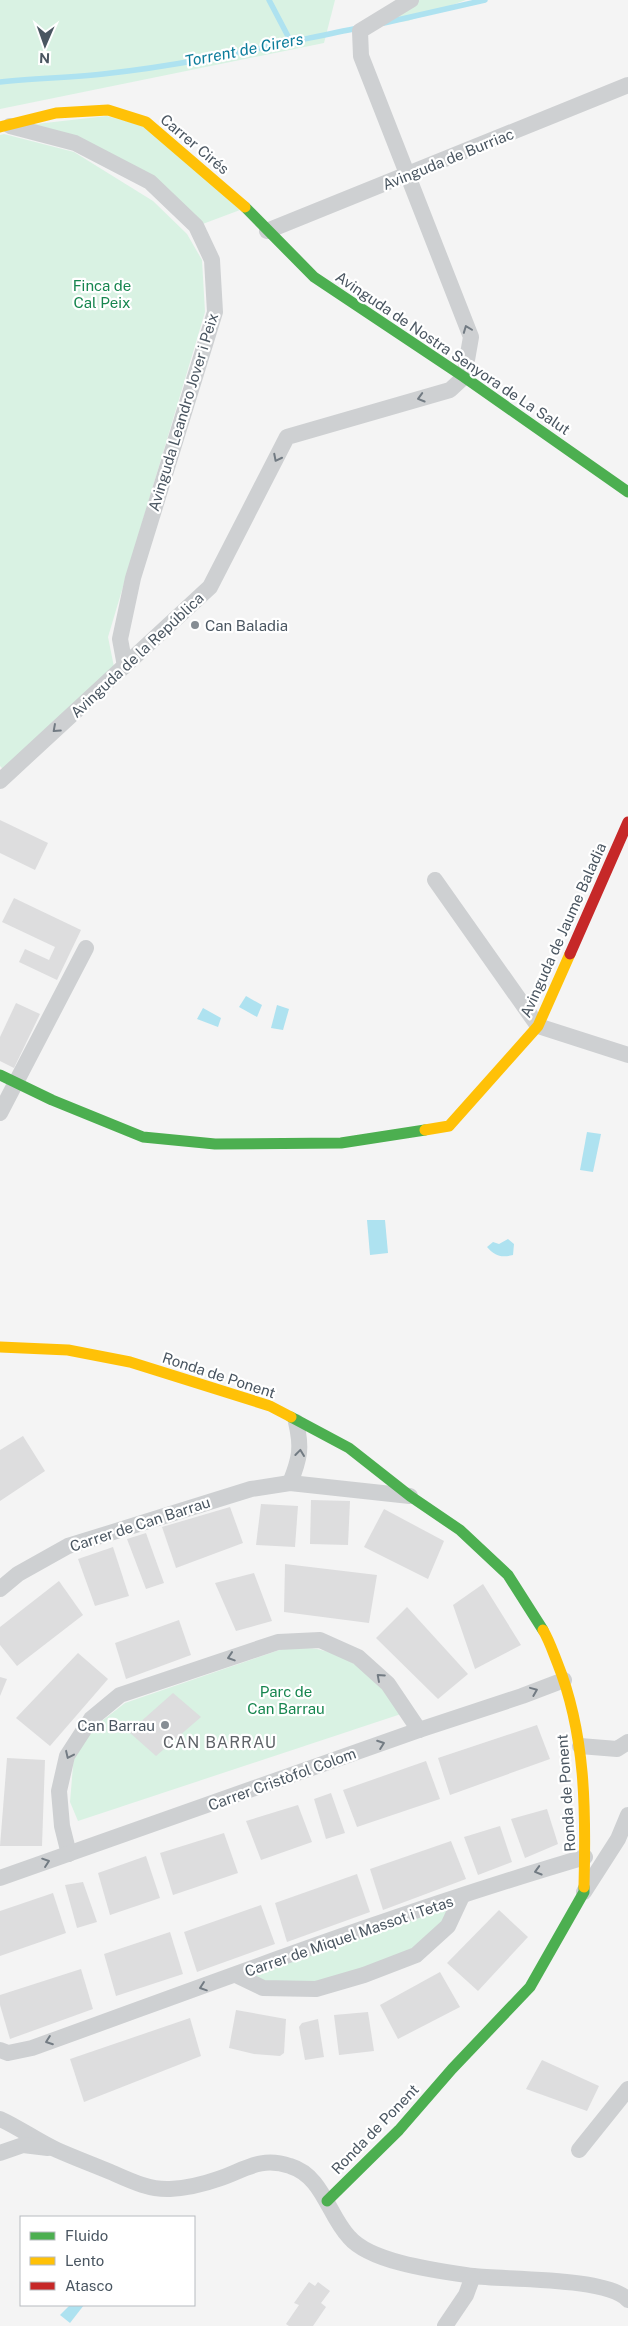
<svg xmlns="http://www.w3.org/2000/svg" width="628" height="2326" font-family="'Public Sans',sans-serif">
<rect width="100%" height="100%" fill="#f4f4f4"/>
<!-- green -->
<g fill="#d9f2e3">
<polygon points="0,0 335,0 324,43 0,109"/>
<polygon points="416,0 466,0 408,21 382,24"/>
<polygon points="107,116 147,127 240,210 200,225 153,181 27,125"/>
<polygon points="4,134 74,152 153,201 187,234 202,260 205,312 108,637 114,667 3,769 0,766 0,135"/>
<path d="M282,1649C294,1649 309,1647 321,1650C358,1659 381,1683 401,1714L78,1821L70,1802L74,1754L98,1724L125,1703Z"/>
<polygon points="458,1904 415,1953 315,1988 262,1985 241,1976"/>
</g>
<!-- water -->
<g fill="#aee2f0">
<polygon points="246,996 262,1005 257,1017 239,1007"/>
<polygon points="277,1005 289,1009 283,1030 271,1028"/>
<polygon points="203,1008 221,1018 218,1027 197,1019"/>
<polygon points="587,1132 601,1134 593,1172 580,1170"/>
<polygon points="367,1220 385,1220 388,1253 370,1255"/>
<path d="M508,1239L514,1244L513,1255C501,1258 495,1256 487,1247L493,1242L499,1244Z"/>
<polygon points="70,2305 84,2305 70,2323 60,2315"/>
</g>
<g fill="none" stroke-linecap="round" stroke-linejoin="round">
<!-- stream -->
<g stroke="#aee2f0" stroke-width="5.5">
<polyline points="269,0 290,40"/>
<polyline points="384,23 485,0"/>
<path d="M0,82C34,78 69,78 103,74C189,65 274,45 358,28"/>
</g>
</g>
<!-- building -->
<g fill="#ddddde">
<polygon points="0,820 48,843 35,870 0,853"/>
<polygon points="14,898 81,930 57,980 19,962 25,949 49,960 55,947 2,922"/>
<polygon points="16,1003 40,1014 14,1068 0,1061 0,1037"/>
<polygon points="23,1436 45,1471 0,1501 0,1450"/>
<polygon points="311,1500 350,1501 348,1545 310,1544"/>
<polygon points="261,1504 298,1506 295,1547 256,1545"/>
<polygon points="230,1507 243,1543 176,1568 162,1527"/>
<polygon points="384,1509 444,1541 428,1579 364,1547"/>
<polygon points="146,1533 164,1583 146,1589 127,1539"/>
<polygon points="113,1547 129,1596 95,1606 78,1559"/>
<polygon points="285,1564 377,1575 369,1623 284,1612"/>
<polygon points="254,1573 272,1621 236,1631 215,1583"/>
<polygon points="59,1581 83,1615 17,1666 0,1645 0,1627"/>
<polygon points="483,1584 521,1645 475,1669 453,1605"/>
<polygon points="407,1607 468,1674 438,1699 376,1638"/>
<polygon points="179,1620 191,1655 126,1679 115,1643"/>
<polygon points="78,1653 108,1679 50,1746 16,1718"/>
<polygon points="0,1677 7,1679 0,1696"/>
<polygon points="173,1693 201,1717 156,1756 129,1732"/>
<polygon points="537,1725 550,1759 450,1795 438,1758"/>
<polygon points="7,1758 45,1760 42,1846 0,1846"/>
<polygon points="426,1761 440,1799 357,1827 343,1790"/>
<polygon points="331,1793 345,1833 326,1839 314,1799"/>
<polygon points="298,1805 312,1842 261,1860 246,1821"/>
<polygon points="547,1809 558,1844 525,1858 511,1819"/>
<polygon points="500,1826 512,1862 478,1875 464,1837"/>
<polygon points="224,1833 238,1873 173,1895 160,1853"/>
<polygon points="451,1841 466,1879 383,1910 370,1869"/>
<polygon points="146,1856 160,1898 110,1915 98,1873"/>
<polygon points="357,1874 370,1912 287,1942 275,1903"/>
<polygon points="83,1882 97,1922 77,1928 65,1885"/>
<polygon points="53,1893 66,1933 0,1956 0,1911"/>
<polygon points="261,1905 275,1944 197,1972 184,1932"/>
<polygon points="499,1910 528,1937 478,1991 447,1963"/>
<polygon points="170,1932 183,1974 116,1996 104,1954"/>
<polygon points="81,1969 93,2009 10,2039 0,2005 0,1995"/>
<polygon points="440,1972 460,2007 398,2039 380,2005"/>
<polygon points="236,2010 286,2019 284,2053 280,2056 254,2054 229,2048"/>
<polygon points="368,2012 374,2051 339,2055 334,2015"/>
<polygon points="190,2018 201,2056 84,2102 70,2059"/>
<polygon points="318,2019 324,2057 305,2060 299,2027 302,2023"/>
<polygon points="542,2060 599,2086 587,2111 526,2089"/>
<polygon points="309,2282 315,2286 318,2282 330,2291 321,2303 326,2307 313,2326 289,2326 286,2324 299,2305 294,2303"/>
</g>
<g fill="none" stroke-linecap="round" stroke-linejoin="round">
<!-- street -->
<g stroke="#ced0d2" stroke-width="16">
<polyline points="10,126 75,143 150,182 196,226 212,260 215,312 133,578 120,639 125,666"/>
<polyline points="267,231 628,85"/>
<polyline points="0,781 210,587 287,437 450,390 464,377 471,337 361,56 360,31 411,0"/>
<polyline points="435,880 538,1026 628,1055"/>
<polyline points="0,1113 86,948"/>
<path d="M290,1483C300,1458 302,1448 296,1422"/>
<polyline points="0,1589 18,1574 68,1546 251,1489 290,1483 410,1496"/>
<polyline points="580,1746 617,1749 628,1742"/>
<polyline points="69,1854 62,1826 59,1791 67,1756 91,1719 120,1695 278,1642 320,1640 358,1657 388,1684 419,1730"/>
<polyline points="0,1878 419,1730 522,1696 564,1680"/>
<polyline points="584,1892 618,1839 628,1815"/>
<polyline points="236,1975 263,1988 316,1989 364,1975 416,1955 448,1926 462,1896"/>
<path d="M0,2050L8,2053L32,2048C215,1982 398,1912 585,1857"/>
<path d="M0,2119C20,2128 37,2141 57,2150C75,2158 94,2165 113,2173C131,2181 150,2190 170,2189C186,2188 204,2184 218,2179C245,2170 260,2156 290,2166C323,2176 328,2215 349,2237C371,2263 439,2271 473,2276C505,2280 608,2277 628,2300"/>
<polyline points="579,2150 628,2089"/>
<polyline points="0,2153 23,2145 48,2148"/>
<polyline points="445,2326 466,2295 473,2276"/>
</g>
<!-- fast -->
<g stroke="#4caf50" stroke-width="11">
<polyline points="245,207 314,277 464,377 628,492"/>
<polyline points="0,1075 52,1100 143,1137 215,1144 341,1143 425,1130"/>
<polyline points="291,1417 349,1448 410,1496 460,1530 508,1575 543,1630"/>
<polyline points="327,2201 399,2130 452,2069 530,1987 584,1892 584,1887"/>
</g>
<!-- slow -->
<g stroke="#ffc107" stroke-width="11">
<polyline points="0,127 56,113 108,110 146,122 245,207"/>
<polyline points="425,1130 449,1126 538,1026 570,954"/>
<polyline points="0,1347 68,1350 130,1362 270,1406 291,1417"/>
<path d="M543,1630C549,1640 553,1652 557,1662C586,1734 586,1811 584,1887"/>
</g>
<!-- jam -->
<polyline stroke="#c62828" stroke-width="11" points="570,954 628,822"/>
</g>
<!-- one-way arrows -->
<defs><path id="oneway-chevron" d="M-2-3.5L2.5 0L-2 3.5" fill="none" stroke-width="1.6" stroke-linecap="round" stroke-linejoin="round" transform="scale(1.25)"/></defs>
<g stroke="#727b83">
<use href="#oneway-chevron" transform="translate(467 329) rotate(-111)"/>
<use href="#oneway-chevron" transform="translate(421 398) rotate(164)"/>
<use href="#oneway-chevron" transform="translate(277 458) rotate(117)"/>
<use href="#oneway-chevron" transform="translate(56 729) rotate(138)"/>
<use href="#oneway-chevron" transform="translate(300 1453) rotate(-83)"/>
<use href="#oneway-chevron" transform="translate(231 1657) rotate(162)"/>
<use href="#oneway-chevron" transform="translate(380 1677) rotate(-138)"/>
<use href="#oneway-chevron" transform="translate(534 1691) rotate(-22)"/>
<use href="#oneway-chevron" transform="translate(381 1744) rotate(-20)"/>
<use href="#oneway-chevron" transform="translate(69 1755) rotate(115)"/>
<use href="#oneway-chevron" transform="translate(46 1862) rotate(-19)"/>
<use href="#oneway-chevron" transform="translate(538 1871) rotate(164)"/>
<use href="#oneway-chevron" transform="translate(203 1987) rotate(161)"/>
<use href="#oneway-chevron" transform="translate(49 2041) rotate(160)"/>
</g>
<!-- markers -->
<g fill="#868d94" stroke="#fff" stroke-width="2">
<circle cx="195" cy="625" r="5"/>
<circle cx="165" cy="1725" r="5"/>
</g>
<g text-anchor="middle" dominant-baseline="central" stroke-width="4.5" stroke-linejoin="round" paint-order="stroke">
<!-- street labels -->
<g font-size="15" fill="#4a5661" stroke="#fff">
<text transform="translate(195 144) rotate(40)">Carrer Cirés</text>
<text transform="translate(448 159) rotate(-22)">Avinguda de Burriac</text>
<text transform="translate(453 353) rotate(34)">Avinguda de Nostra Senyora de La Salut</text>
<text transform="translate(183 412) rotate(-73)">Avinguda Leandro Jover i Peix</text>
<text transform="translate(137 655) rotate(-43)">Avinguda de la República</text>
<text transform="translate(563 930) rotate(-66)">Avinguda de Jaume Baladia</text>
<text transform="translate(219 1375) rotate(18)">Ronda de Ponent</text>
<text transform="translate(140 1524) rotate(-18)">Carrer de Can Barrau</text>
<text transform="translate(282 1779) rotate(-20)">Carrer Cristòfol Colom</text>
<text transform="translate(566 1793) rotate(-94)">Ronda de Ponent</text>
<text transform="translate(349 1936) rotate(-19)">Carrer de Miquel Massot i Tetas</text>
<text transform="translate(375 2129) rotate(-46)">Ronda de Ponent</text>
</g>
<!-- park labels -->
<g font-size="15" fill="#17864f" stroke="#fff">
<text x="102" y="285">Finca de<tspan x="102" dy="17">Cal Peix</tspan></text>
<text x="286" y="1691">Parc de<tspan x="286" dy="17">Can Barrau</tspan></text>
</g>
<!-- poi labels -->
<g font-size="15" fill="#4a5661" stroke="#fff" text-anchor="start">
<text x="205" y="625">Can Baladia</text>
<text x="155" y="1725" text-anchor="end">Can Barrau</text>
</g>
<!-- water labels -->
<g font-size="16" font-style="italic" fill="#0c7c9b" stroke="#fff">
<text transform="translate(244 50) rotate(-11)">Torrent de Cirers</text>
</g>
<!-- neighbourhood labels -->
<g font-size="16" letter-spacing="1" fill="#5f6368" stroke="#fff">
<text x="220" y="1742">CAN BARRAU</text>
</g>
</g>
<!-- legend -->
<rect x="20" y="2216" width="175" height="90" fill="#ffffff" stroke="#b7bbc0"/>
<rect x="30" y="2232" width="25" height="8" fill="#4caf50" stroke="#b7bbc0"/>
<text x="65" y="2241" font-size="15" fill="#4a5661">Fluido</text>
<rect x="30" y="2257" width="25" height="8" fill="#ffc107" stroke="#b7bbc0"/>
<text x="65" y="2266" font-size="15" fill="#4a5661">Lento</text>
<rect x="30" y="2282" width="25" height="8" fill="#c62828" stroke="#b7bbc0"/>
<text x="65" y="2291" font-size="15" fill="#4a5661">Atasco</text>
<!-- north arrow -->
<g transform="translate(45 45) rotate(182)" stroke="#ffffff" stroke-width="4" paint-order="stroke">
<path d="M0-4L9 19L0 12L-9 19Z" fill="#4a5661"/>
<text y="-8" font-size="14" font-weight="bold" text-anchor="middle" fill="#4a5661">N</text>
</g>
</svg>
